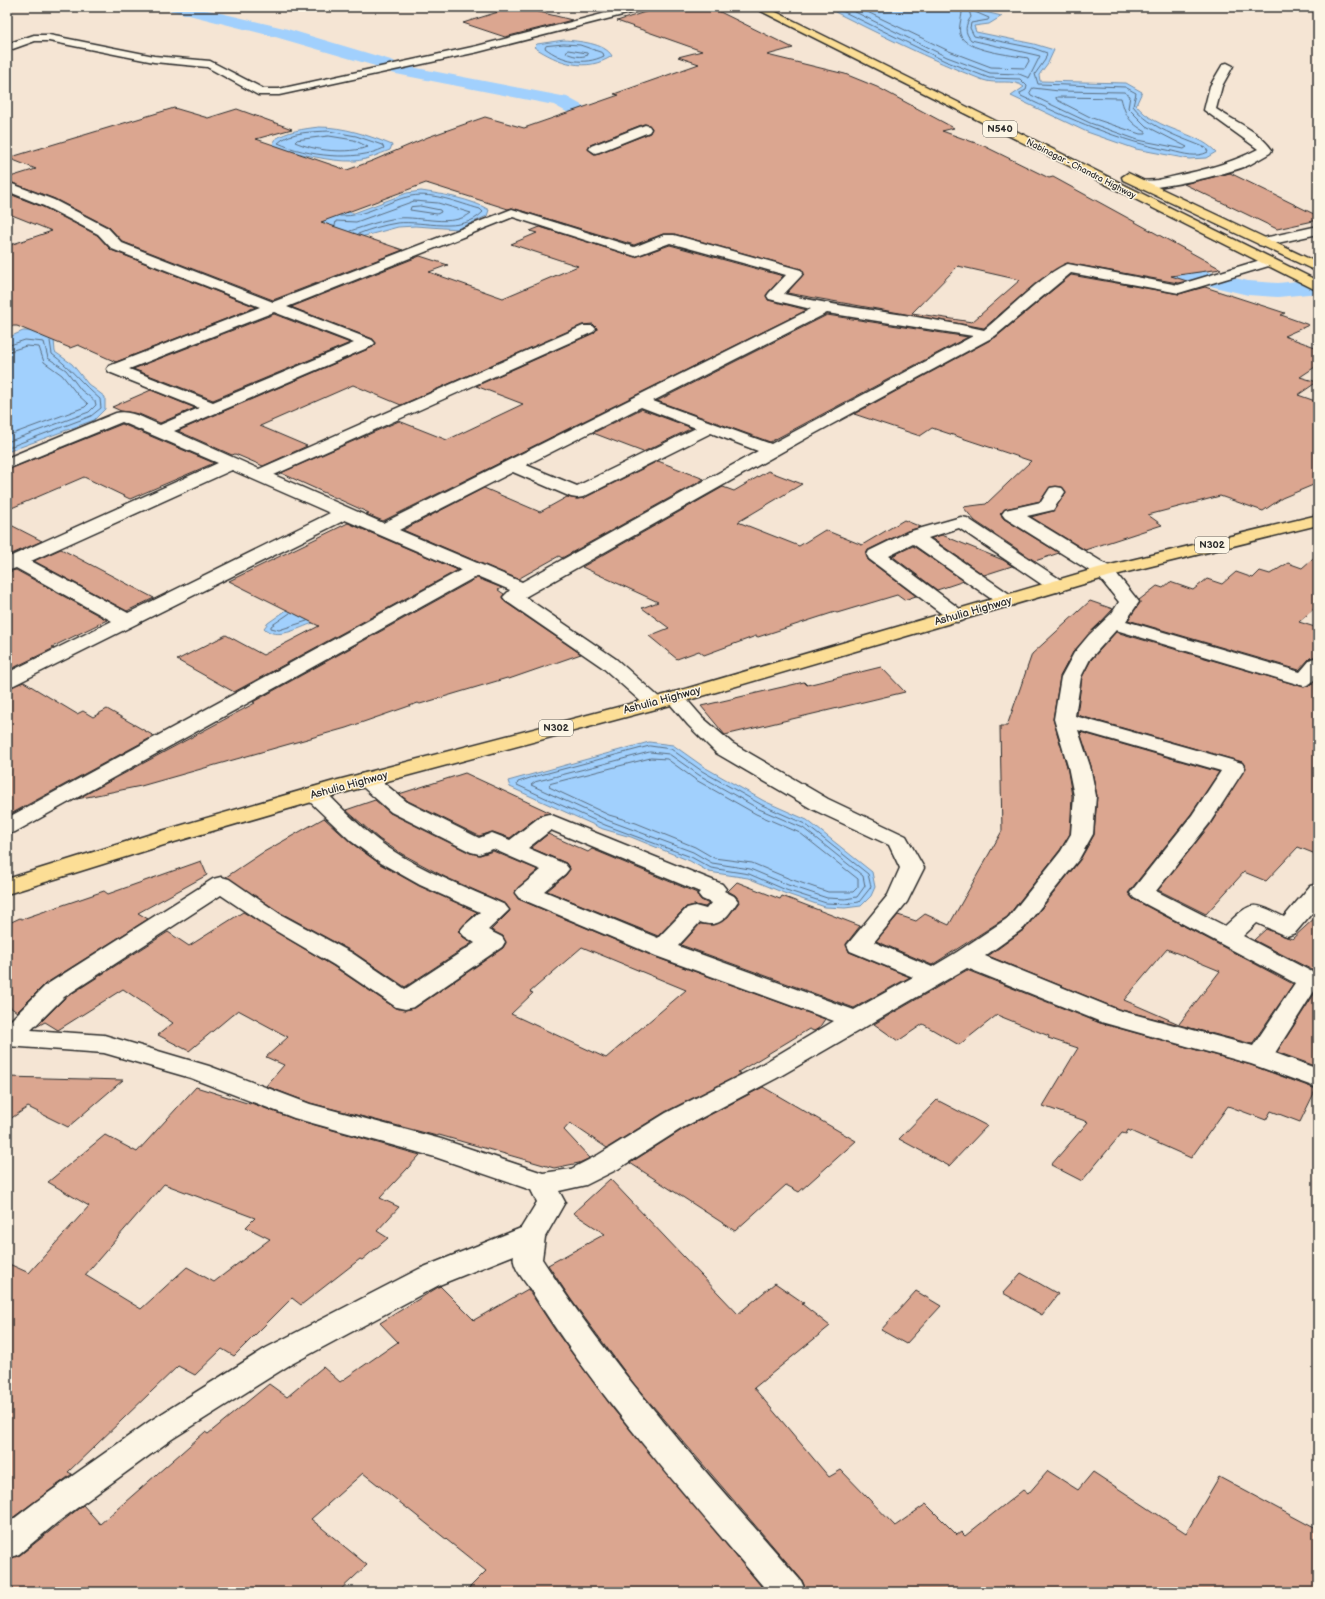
<svg xmlns="http://www.w3.org/2000/svg" width="1325" height="1599" font-family="'Balsamiq Sans',sans-serif">
<rect width="100%" height="100%" fill="#f5e5d4"/>
<filter id="ink" filterUnits="userSpaceOnUse"><feTurbulence type="fractalNoise" baseFrequency=".025" numOctaves="2"/><feDisplacementMap in="SourceGraphic" scale="8" xChannelSelector="R" yChannelSelector="G"/><feConvolveMatrix kernelMatrix="1 2 1 2 8 2 1 2 1" color-interpolation-filters="sRGB"/></filter>
<g filter="url(#ink)">
<!-- water -->
<g fill="#a1d0fd" stroke="#728ea9">
<path d="M825,7H963L1002,16L989,24L974,26L976,32L1034,44L1054,50L1048,63L1039,75L1040,81L1126,83L1142,92L1136,105C1158,132 1195,130 1216,152L1206,158L1189,159L1136,149L1087,132L1011,96L1024,87C1013,78 996,85 983,80C928,59 877,33 825,7Z"/>
<path d="M564,40C578,41 605,43 612,56C586,73 558,63 534,47L537,44Z"/>
<path d="M319,127C344,127 368,135 392,145L390,150C379,154 367,160 355,161C328,162 299,153 273,147L274,140C287,131 303,129 319,127Z"/>
<path d="M421,191C441,194 472,199 489,210L487,216L458,229L415,226L398,227L361,237L327,225L321,219L319,209L354,213L407,193Z"/>
<polygon points="23,331 33,331 54,339 55,352 72,364 88,384 105,397 105,409 94,420 7,452 7,338"/>
<path d="M288,609L313,623C299,628 276,641 264,628L268,623Z"/>
<polygon points="649,742 673,745 704,767 764,801 807,820 872,872 875,887 871,896 861,906 845,908 825,907 784,893 748,878 709,872 690,861 631,837 603,829 510,787 508,781"/>
</g>
<g fill="none" stroke-linecap="round" stroke-linejoin="round">
<!-- shore -->
<g stroke="#5a6d7f" stroke-width="1">
<path d="M834,7L945,61L989,78L1020,79L1027,86L1026,90L1020,93L1021,96C1070,119 1119,141 1172,151C1184,154 1197,158 1208,152L1206,148C1180,137 1151,129 1133,106L1136,93L1125,87L1038,84L1035,74L1045,60L1047,53L1033,48L974,36L970,28L971,23L988,20L989,18L975,12L973,7"/>
<path d="M845,7L947,57L990,73L1019,74L1029,78L1040,56L971,40C964,32 965,25 971,17L968,7"/>
<path d="M857,7L949,51L991,67L1025,68L1029,61L1028,58C1013,55 964,51 960,34C958,25 963,17 962,7"/>
<path d="M564,44L580,45L603,53L604,56C584,66 562,61 545,48L546,46Z"/>
<path d="M568,50L587,53L588,55C580,58 573,56 566,53Z"/>
<polygon points="1033,88 1059,91 1124,92 1130,96 1128,108 1146,126 1187,147 1184,149 1138,140 1090,123 1031,95 1030,93"/>
<path d="M1058,97L1121,98C1126,117 1129,122 1146,132V134H1140L1092,118L1057,100L1056,98Z"/>
<path d="M329,131L356,136L382,145L384,148C356,162 306,156 278,143C290,131 314,132 329,131Z"/>
<path d="M329,136L354,140L368,147C347,154 315,151 295,142L297,140Z"/>
<polygon points="420,206 440,210 441,212 437,214 410,210 411,207"/>
<path d="M340,216C367,217 386,201 411,196C434,192 458,203 480,209L483,212C461,235 425,220 397,223C384,225 370,229 358,234"/>
<path d="M335,226L336,221L356,222L414,201L438,203L471,213C452,228 421,216 398,218C382,220 366,226 350,231"/>
<polyline points="7,346 25,340 44,342 48,358 66,370 81,390 95,401 96,405 89,412 7,442"/>
<polyline points="7,352 26,346 39,347 44,362 62,375 77,394 88,404 85,407 7,436"/>
<path d="M7,448L91,416L101,408L100,399C82,384 71,368 52,354L50,341"/>
<polyline points="290,613 271,626 271,628 279,630 307,621"/>
<polygon points="650,746 671,749 702,771 762,805 805,824 868,874 871,887 859,902 845,904 826,903 786,890 749,874 711,868 691,857 605,825 517,785 518,782 533,777"/>
<polygon points="650,752 669,754 699,775 759,809 803,828 863,876 865,886 857,897 845,899 827,898 788,885 750,869 712,863 693,852 607,820 531,785 535,782"/>
<polygon points="651,758 667,759 696,780 756,814 800,833 858,879 858,887 853,892 828,892 790,879 752,863 714,858 695,847 636,823 609,815 549,787 550,784"/>
</g>
<!-- canal -->
<g fill="#a1d0fd" fill-rule="evenodd">
<polygon points="167,7 195,7 284,28 394,61 396,64 567,97 656,146 682,155 685,159 682,163 675,165 642,154 554,105 391,73 389,70 272,36 169,10"/>
<polygon points="1142,256 1248,281 1278,283 1318,279 1318,293 1278,297 1248,295 1134,268 1131,263 1134,258"/>
</g>
</g>
<!-- building -->
<g fill="#dba690" stroke="#2b2b2b" fill-rule="evenodd">
<polygon points="514,7 519,7 572,20 505,37 463,23"/>
<path d="M661,7H710L793,48L767,55L845,74L877,87L954,128L942,131L984,146L1049,178L1053,177L1221,269L1171,276L1187,281L1178,283L1067,263L1037,282L984,328L787,293L804,274L801,269L674,234H663L634,245L512,208L508,209L426,183L321,222L403,250L273,300L123,242L109,227L55,199L7,181V178L36,169L8,158L174,108L208,118L237,109L292,129L256,139L347,170L372,161L428,137L485,117L524,128L619,95L614,94L699,64L678,57L702,51L617,21ZM644,124L649,125L652,128L650,133L599,153L594,154L588,149L590,145ZM958,266L1020,280L972,322L912,313Z"/>
<polygon points="1230,173 1318,216 1318,220 1277,229 1184,184"/>
<polygon points="7,193 43,207 97,235 111,250 256,307 116,362 78,345 70,348 17,326 7,326 7,246 52,231 7,213"/>
<polygon points="540,227 635,257 670,245 783,276 766,295 768,300 807,310 383,521 366,514 369,513 281,473 399,421 447,440 523,404 476,386 594,333 597,328 593,324 582,325 401,405 353,385 260,426 307,446 263,466 235,454 232,455 178,431 373,347 376,344 373,339 291,307 420,256 448,265 429,272 503,298 578,266 511,244 537,233 530,231"/>
<polygon points="1071,275 1179,294 1205,287 1285,313 1281,315 1309,325 1284,336 1318,348 1318,365 1300,377 1317,382 1298,395 1318,402 1318,483 1282,498 1263,511 1220,496 1148,515 1162,525 1085,550 1031,517 1053,511 1066,493 1062,487 1050,487 1040,501 1005,509 1000,514 1004,519 1059,553 1035,561 975,521 963,507 986,504 1031,461 932,428 920,436 854,414 996,337"/>
<polygon points="274,314 350,343 213,400 133,369"/>
<polygon points="827,315 968,337 770,442 657,401"/>
<polygon points="151,390 195,408 160,423 139,414 121,411 112,407"/>
<polygon points="641,409 692,428 643,452 593,433"/>
<polygon points="122,424 214,463 130,499 84,477 7,510 7,470"/>
<polygon points="658,461 704,479 562,558 559,556 518,579 403,530 484,488 540,512 567,497 577,499 584,498"/>
<polygon points="768,471 802,484 738,522 799,546 825,530 862,545 904,520 921,527 907,531 868,550 866,554 868,560 916,596 904,600 897,595 837,613 835,612 758,637 756,636 704,655 699,651 677,659 649,636 669,628 642,608 658,602 582,567 723,487 734,491"/>
<polygon points="7,523 42,541 7,556"/>
<polygon points="348,523 458,570 234,692 177,660 226,635 263,655 319,626 229,581"/>
<polygon points="942,535 1003,560 1014,567 1012,566 984,575 931,538"/>
<polygon points="913,546 964,581 937,590 892,556"/>
<polygon points="61,549 154,598 127,611 34,561"/>
<polygon points="1318,554 1318,605 1299,622 1318,628 1318,656 1310,658 1299,670 1128,620 1140,603 1139,600 1157,586 1163,588 1170,582 1193,590 1207,579 1222,584 1236,572 1253,578 1260,571 1270,574 1288,563 1302,568"/>
<polygon points="16,570 107,620 52,647 54,648 7,671 7,572"/>
<polygon points="477,578 502,588 498,590 504,594 502,597 505,602 581,654 509,679 507,678 420,704 418,703 346,728 141,786 77,799 255,703 253,702"/>
<polygon points="1090,601 1113,609 1073,652 1060,677 1053,719 1067,766 1072,796 1070,834 1060,850 1007,917 932,965 876,941 898,915 916,921 925,914 949,925 1002,831 1000,726 1007,726 1032,654"/>
<polygon points="1116,632 1304,687 1313,683 1318,676 1318,855 1298,847 1266,881 1244,872 1206,914 1158,890 1210,825 1246,767 1242,762 1077,715 1082,677 1091,660"/>
<polygon points="881,667 905,692 725,735 701,706 804,682 807,685"/>
<polygon points="24,682 77,714 83,711 93,717 107,709 154,736 7,816 7,688"/>
<path d="M1080,732L1219,772L1191,814L1128,893L1133,899L1293,984L1252,1044L1118,1009L988,956L1025,929L1080,860L1094,835L1097,796L1091,766ZM1167,949L1220,971L1179,1024L1124,1000Z"/>
<polygon points="465,773 551,813 540,815 510,838 493,832 479,836 408,801 399,794"/>
<path d="M375,800L390,813L470,853L480,855L493,851L538,870L514,892L518,899L655,957L825,1019L819,1028L814,1031L809,1029L738,1072L741,1074L665,1112L607,1148L570,1123L564,1130L590,1158L579,1163L554,1168L439,1135L437,1136L310,1103L266,1086L284,1065L266,1057L288,1037L238,1010L189,1051L158,1035L173,1023L123,989L58,1030L45,1022L36,1027L65,998L168,932L189,946L243,912L333,966L395,1008L405,1010L415,1008L503,948L506,943L503,936L491,930L510,911L506,904L445,877L402,854L379,839L346,810ZM582,947L686,990L606,1058L511,1014L533,993L530,992Z"/>
<polygon points="324,818 350,842 380,864 419,886 477,912 458,931 463,937 472,943 405,987 353,952 281,913 226,877 262,853"/>
<polygon points="548,834 588,852 592,849 697,893 697,895 701,900 709,904 705,907 695,905 686,907 658,936 547,891 566,875 570,869 566,863 531,848"/>
<polygon points="201,861 207,875 138,913 148,919 45,984 17,1012 7,1005 7,924 20,918 22,919 104,891 108,894"/>
<polygon points="737,882 780,899 782,896 860,926 846,944 849,952 910,977 854,1008 681,945 700,924 713,925 728,917 740,901 735,895 728,891"/>
<polygon points="1318,915 1318,973 1254,940 1266,929 1292,939"/>
<polygon points="967,970 1100,1023 1251,1065 1316,1089 1300,1122 1271,1111 1266,1120 1228,1106 1191,1158 1128,1130 1126,1134 1122,1133 1082,1181 1051,1165 1088,1122 1043,1106 1078,1048 1048,1038 1049,1036 997,1015 959,1045 923,1024 898,1041 874,1024"/>
<polygon points="1318,988 1318,1067 1277,1052"/>
<polygon points="7,1077 123,1080 68,1127 28,1107 7,1121"/>
<path d="M196,1087L250,1104L251,1103L294,1119L420,1155L380,1198L399,1207L377,1231L388,1238L362,1260L360,1259L301,1305L292,1298L234,1356L222,1349L195,1375L178,1366L68,1472L72,1474L7,1522V1263L29,1273L89,1206L48,1182L105,1135L137,1152ZM164,1184L255,1218L246,1227L270,1239L214,1282L187,1267L141,1309L85,1275Z"/>
<polygon points="763,1087 856,1141 799,1192 786,1185 735,1231 630,1163 685,1128"/>
<polygon points="937,1100 987,1126 949,1166 899,1139"/>
<polygon points="610,1179 738,1314 775,1283 804,1303 802,1304 830,1326 754,1388 829,1477 841,1470 895,1526 926,1504 957,1535 961,1532 965,1536 1023,1490 1028,1494 1048,1471 1078,1490 1093,1472 1186,1533 1219,1477 1318,1530 1318,1592 807,1592 802,1580 634,1384 572,1301 548,1265 605,1234 573,1213"/>
<polygon points="1021,1273 1058,1294 1042,1315 1003,1293"/>
<polygon points="440,1286 474,1320 528,1289 557,1333 614,1410 766,1592 465,1592 486,1571 363,1473 311,1519 367,1565 338,1592 7,1592 7,1560 20,1555 83,1505 100,1524 205,1432 208,1434 269,1384 287,1397 323,1367 340,1382 398,1342 380,1323"/>
<polygon points="916,1291 941,1306 906,1344 881,1330"/>
</g>
<g fill="none" stroke-linecap="round" stroke-linejoin="round">
<!-- minor casing -->
<g stroke="#2b2b2b" stroke-width="3">
<g id="minor">
<polygon points="630,7 647,7 646,9 478,52 279,95 258,95 207,67 154,62 49,41 35,41 7,51 7,44 34,35 49,35 154,56 210,61 264,89 279,89 477,46"/>
<path d="M1227,63L1233,66L1222,86L1216,109C1234,121 1260,132 1272,150L1270,153C1263,157 1256,161 1249,165C1230,173 1157,191 1139,187L1138,184L1139,181C1146,180 1152,181 1158,180C1193,172 1226,166 1258,149L1204,110L1210,86L1223,64Z"/>
<polygon points="645,125 649,126 651,129 649,132 599,152 595,153 589,149 591,146"/>
<path d="M7,182L54,200L108,228L122,243L273,302L512,209L634,247L664,235H674L801,270L803,273L801,276L784,294C850,310 918,314 984,330C1003,315 1049,269 1068,264L1178,285L1267,258L1272,259L1274,262L1272,265L1179,293L1071,273L995,336L812,435L525,597L616,659L661,699L664,703L661,707L654,709L647,707L602,667L506,601L503,597L510,590L477,576L15,832L7,834V818L461,570L345,520L14,685L7,687V673L112,621L16,568L7,571V558L218,463L122,422L7,469V458L116,413C130,409 147,420 160,425L199,408L109,372L107,369L109,366L260,307L112,249L98,234L44,206L7,191ZM513,217L635,256L670,243L786,275L769,293L767,296L769,299L811,309L383,523L274,475L593,332L596,329L593,326H583L259,469L174,431L372,346L375,343L372,340L287,307ZM274,312L354,343L213,402L129,369ZM827,313L973,336L771,444L653,401ZM641,407L696,428L577,486L526,465ZM711,433L758,451L522,582L399,530L513,472L571,497L577,498L583,497ZM232,470L330,513L128,613L31,561Z"/>
<polygon points="1318,226 1318,234 1264,246 1259,245 1257,242 1259,239"/>
<path d="M1056,487L1062,488L1065,492L1053,510L1027,516L1112,568L1139,602L1126,621L1300,672L1311,659L1318,657C1318,671 1319,682 1304,686L1116,630L1090,659L1081,677L1075,716L1242,763L1245,768L1209,824L1156,891L1225,926C1252,902 1250,900 1284,917L1310,886L1318,884V906L1295,933L1287,936L1279,933L1257,923L1243,936L1318,975V985L1275,1053L1318,1069V1088L1251,1064L1101,1022L967,968L777,1078L684,1127L618,1169L586,1185L559,1191L565,1202L545,1237L542,1259C617,1375 711,1477 801,1581L806,1592H768C686,1495 600,1400 532,1292C526,1282 511,1267 514,1255L439,1285L288,1366L172,1439L59,1521L19,1554L7,1559V1524L37,1501L150,1421L266,1348L419,1269L521,1228L537,1202L531,1190L435,1157L294,1118L191,1078L104,1053L7,1046V1024L46,985L213,879L221,877L229,879L280,914L352,953L405,989L475,943L464,936L460,931L464,926L480,912L420,885L381,863L351,841L307,799L304,794L307,789L315,787L323,789C343,810 363,830 387,847C423,871 465,887 505,905L509,910L488,930L502,937L505,942L502,947L414,1007L405,1009L396,1007L334,965L264,924L221,895L64,997L31,1030L104,1035L209,1066L310,1104L441,1139L543,1173L571,1169L598,1155L666,1113L759,1066L834,1021L656,956L519,898L515,893L519,888L541,870L493,849L479,854L471,852L391,812L355,780L358,775L366,773L374,775L407,802L479,838L492,833L510,840L541,816L549,814L722,884L726,889L724,891L734,896L738,901C727,917 720,929 700,922L678,946L854,1010L913,977L850,951L847,945L888,895L900,868L889,845L812,809L716,753L688,725L665,698L668,694L675,692L682,694L702,717L732,743L828,799L906,836L924,868L907,902L874,942L932,967L957,952L1008,918L1061,851L1071,834L1074,796L1068,766L1054,719L1061,677L1074,653L1089,635L1112,613L1119,602L1098,576L1005,518L1002,514L1005,510L1041,502L1050,488ZM1078,730L1221,771L1192,815L1130,893L1134,898L1295,983L1253,1046L1118,1010L985,956L1024,928L1079,859L1093,834L1096,796L1090,766ZM551,830L700,892L698,894L702,899L711,903L706,909L695,906L687,908L658,938L544,891L565,874L569,869L565,864L528,848Z"/>
<polygon points="961,517 967,518 1064,582 1066,586 1064,590 1057,592 1050,590 959,528 928,538 1014,597 1017,601 1014,605 1007,607 1000,605 913,544 889,556 964,612 967,616 964,620 957,622 950,620 869,559 867,555 869,551 908,532"/>
</g>
</g>
<!-- highway casing -->
<g stroke="#2b2b2b" stroke-width="3">
<g id="highway">
<polygon points="753,7 766,7 1318,281 1318,291"/>
<polygon points="1128,173 1318,263 1318,272 1123,180 1122,177"/>
<polygon points="1318,515 1318,525 1111,576 682,702 350,791 164,845 7,894 7,879 148,835 334,781 668,694 1098,568"/>
</g>
</g>
<!-- minor -->
<use href="#minor" fill="#fcf5e5" fill-rule="evenodd"/>
<!-- highway -->
<use href="#highway" fill="#fcde96" fill-rule="evenodd"/>
</g>
</g>
<g text-anchor="middle" dominant-baseline="central" stroke-width="3" stroke-linejoin="round" paint-order="stroke">
<!-- far-street labels -->
<g font-size="9" fill="#2b2b2b" stroke="#fcf5e5">
<text transform="translate(1081 169) rotate(27)">Nabinagar - Chandra Highway</text>
</g>
<!-- shield labels -->
<g fill="#fcf5e5" stroke="#6a6863" stroke-width="1">
<rect x="983" y="121" width="34" height="16" rx="3"/>
<rect x="1195" y="537" width="34" height="16" rx="3"/>
<rect x="539" y="720" width="34" height="16" rx="3"/>
</g>
<g font-size="10" font-weight="bold" fill="#2b2b2b">
<text x="1000" y="129">N540</text>
<text x="1212" y="545">N302</text>
<text x="556" y="728">N302</text>
</g>
<!-- street labels -->
<g font-size="11" fill="#2b2b2b" stroke="#fcf5e5">
<text transform="translate(973 611) rotate(-16)">Ashulia Highway</text>
<text transform="translate(662 700) rotate(-15)">Ashulia Highway</text>
<text transform="translate(349 785) rotate(-15)">Ashulia Highway</text>
</g>
</g>
<!-- margin -->
<rect width="1325" height="1599" fill="none" stroke="#fcf5e5" stroke-width="24"/>
<rect x="12" y="12" width="1301" height="1575" fill="none" stroke="#2b2b2b" stroke-width="1.5" filter="url(#ink)"/>
</svg>
